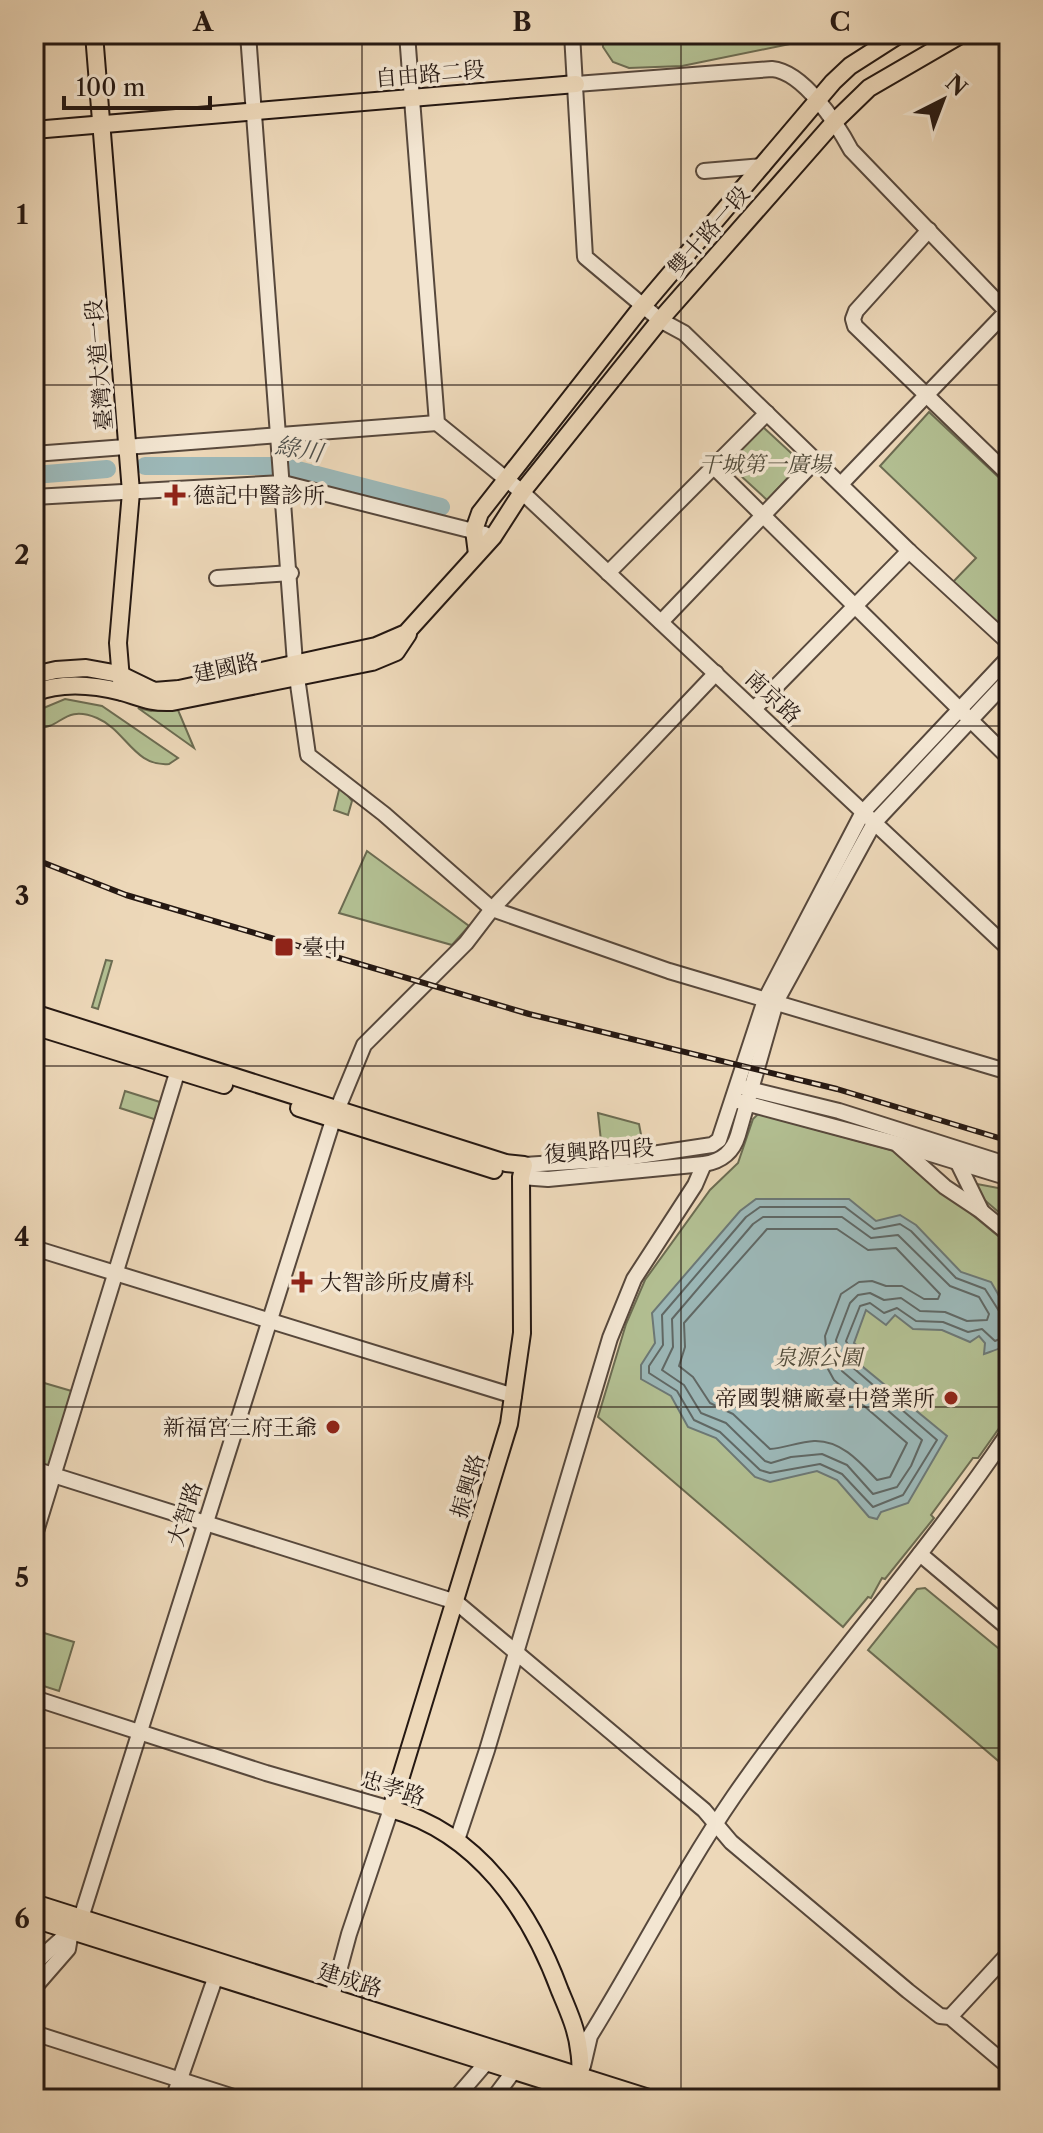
<svg xmlns="http://www.w3.org/2000/svg" width="1043" height="2133" font-family="'Libre Caslon Text','Noto Serif TC',serif">
<rect width="100%" height="100%" fill="#edd8b9"/>
<filter id="stains"><feTurbulence type="fractalNoise" baseFrequency=".0025" numOctaves="4"/><feColorMatrix values="0 0 0 0 .2 0 0 0 0 .09 0 0 0 0 .02 0 0 0 .5 -.17"/></filter>
<radialGradient id="worn" r=".72"><stop offset=".6" stop-color="#630" stop-opacity="0"/><stop offset="1" stop-color="#630" stop-opacity=".3"/></radialGradient>
<!-- green -->
<g fill="#b3c093" stroke="#6c6c52" stroke-width="2">
<polygon points="602,34 849,34 843,37 819,38 682,66 629,68 613,62 603,47"/>
<polygon points="929,412 1009,487 1009,635 953,582 976,558 880,466"/>
<polygon points="763,427 802,463 767,500 728,464"/>
<path d="M65,699L102,706L178,758L169,764C134,767 126,730 97,718C63,704 61,730 38,727L34,723V712Z"/>
<polygon points="138,708 151,711 178,710 194,748"/>
<polygon points="340,786 352,801 348,815 334,810"/>
<polygon points="367,851 469,926 452,945 339,913"/>
<polygon points="106,960 112,961 98,1009 92,1007"/>
<polygon points="125,1091 163,1103 157,1120 120,1108"/>
<polygon points="598,1113 639,1124 643,1145 602,1150"/>
<polygon points="758,1114 895,1151 1009,1245 1009,1406 1000,1419 1002,1424 978,1458 973,1458 931,1515 934,1518 885,1579 882,1578 871,1598 868,1597 843,1627 598,1417 626,1324 645,1280 710,1190 738,1163 753,1119"/>
<polygon points="977,1184 1009,1190 1009,1221 981,1197"/>
<polygon points="34,1380 75,1392 52,1471 34,1465"/>
<polygon points="925,1588 1009,1657 1009,1770 868,1650 917,1589"/>
<polygon points="34,1630 74,1642 59,1691 34,1683"/>
</g>
<!-- water -->
<path fill="#9cb8b8" stroke="#6c7876" stroke-width="2" d="M756,1199H849L876,1221L900,1215L916,1225L961,1272L991,1282C1000,1297 1023,1333 1002,1347C997,1350 989,1352 984,1354L985,1343L979,1336L970,1342L942,1330L913,1329L895,1315L886,1325L866,1310L854,1343L865,1352L857,1362L947,1436L908,1503L881,1512L877,1519L869,1517L837,1480L817,1471L770,1482L755,1477L716,1438L688,1427L671,1396L641,1379V1365L655,1343L652,1313L740,1211Z"/>
<g fill="none" stroke-linecap="round" stroke-linejoin="round">
<!-- shore -->
<g stroke="#606865" stroke-width="2">
<polygon points="763,1217 842,1217 871,1238 898,1235 950,1286 979,1297 989,1314 987,1320 967,1321 945,1312 920,1311 901,1298 884,1300 870,1293 858,1295 850,1303 836,1340 842,1371 922,1440 911,1466 897,1487 873,1494 847,1465 822,1454 791,1457 771,1463 765,1461 726,1423 701,1413 684,1385 662,1370 673,1347 672,1319 753,1224"/>
<path d="M767,1229H837L868,1250L896,1248L940,1294L938,1299H924L902,1286H886L872,1281L859,1282L841,1294L825,1336L828,1369L834,1380L907,1443L890,1477L877,1480C860,1462 841,1440 814,1441C799,1442 784,1448 770,1449L733,1414L710,1403L693,1377L679,1366L685,1347L684,1323Z"/>
<polyline points="1009,1314 999,1311 985,1289 956,1278 911,1231 900,1224 874,1229 845,1207 760,1207 746,1217 662,1315 663,1345 649,1366 649,1373 677,1391 694,1420 720,1432 760,1470 770,1473 820,1464 842,1474 873,1507 903,1495 937,1440 851,1366 852,1353 846,1341 860,1306 870,1303 884,1313 897,1308 916,1321 943,1322 968,1332 982,1329 995,1341 1009,1335"/>
</g>
<!-- river -->
<g stroke="#9cb8b8" stroke-width="18">
<polyline points="145,466 282,466 441,507"/>
<polyline points="34,475 107,469"/>
</g>
<!-- minor casing -->
<g stroke="#57483c" stroke-width="18">
<g id="minor">
<polyline points="248,34 295,663 308,755 384,814 492,909 669,971 1009,1072"/>
<polyline points="407,34 437,423 522,492 1009,949"/>
<polyline points="572,34 585,257 660,320 684,333 909,551 1009,643"/>
<path d="M576,84L772,69C804,72 837,124 851,150L1009,314"/>
<polyline points="704,171 763,166"/>
<polyline points="929,230 856,311 853,319 855,326 1009,475"/>
<polyline points="34,454 437,423"/>
<polyline points="714,467 1009,758"/>
<polyline points="841,484 1009,309"/>
<polyline points="34,497 283,483 485,534"/>
<polyline points="608,573 767,413"/>
<polyline points="217,578 291,573"/>
<polyline points="661,622 816,460"/>
<polyline points="754,709 909,551"/>
<polyline points="745,1088 839,1111 1009,1165"/>
<polyline points="738,1101 895,1143 1009,1178"/>
<polyline points="898,1145 945,1187 981,1211 1009,1234"/>
<polyline points="955,1157 981,1210"/>
<polyline points="524,1165 619,1159 712,1145 719,1140 765,1000 863,812 1009,657"/>
<path d="M521,1177L548,1179L704,1164C722,1161 733,1152 738,1135L776,1002L874,823L1009,679"/>
<polyline points="34,1248 514,1396"/>
<polyline points="34,1469 456,1602 704,1810 731,1842 908,1991 940,2016 950,2017 1009,2067"/>
<polyline points="34,1538 181,1060"/>
<polyline points="920,1554 1009,1629"/>
<polyline points="34,1698 266,1773 391,1809 349,1934 329,2008"/>
<polyline points="457,1840 487,1750 610,1338 634,1279 695,1185 704,1164"/>
<path d="M34,1965C49,1948 68,1936 81,1918L333,1120L364,1045L466,943L492,909L716,673"/>
<polyline points="34,1988 68,1949 71,1931"/>
<polyline points="950,2017 1009,1953"/>
<polyline points="34,2033 240,2099"/>
<path d="M583,2066L590,2036C639,1957 681,1873 734,1796C821,1671 924,1558 1009,1432"/>
<polyline points="173,2099 219,1967"/>
<polyline points="455,2099 486,2063"/>
<polyline points="493,2099 519,2064"/>
</g>
</g>
<!-- major casing -->
<g stroke="#251812" stroke-width="20">
<g id="major">
<polyline points="94,34 131,492 118,643 122,692"/>
<polyline points="34,130 576,84"/>
<polyline points="477,554 474,530 480,513 637,313 833,82 850,66 900,34"/>
<polyline points="34,675 56,670 86,668 119,674 154,691 179,689 376,646 406,633 493,537 522,492 660,320 835,121 869,88 962,34"/>
<path d="M34,693C61,682 94,685 122,692C142,698 150,703 172,702L372,662L396,652L408,634"/>
<path d="M34,1013L506,1163L524,1165L521,1177L522,1333L509,1424L391,1809C478,1833 530,1910 560,1991C568,2010 577,2030 579,2050C582,2066 580,2083 580,2099"/>
<polyline points="34,1026 224,1085"/>
<polyline points="299,1108 494,1170"/>
<polyline points="34,1903 652,2099"/>
<polyline points="34,1919 603,2099"/>
</g>
</g>
<!-- minor -->
<use href="#minor" stroke="#f3e6d2" stroke-width="14"/>
<!-- major -->
<use href="#major" stroke="#edd8b9" stroke-width="16"/>
<!-- rail casing -->
<g stroke="#251812" stroke-width="6">
<polyline id="rail" points="34,859 126,895 529,1014 837,1089 1009,1141"/>
</g>
<!-- rail -->
<use href="#rail" stroke="#f3e6d2" stroke-width="3" stroke-dasharray="9" stroke-linecap="butt"/>
</g>
<!-- grid -->
<path fill="none" stroke="#251812" stroke-width="2" stroke-opacity="0.55" d="M362,34V2099M681,34V2099M34,385H1009M34,726H1009M34,1066H1009M34,1407H1009M34,1748H1009"/>
<!-- markers -->
<g fill="#8f2418" stroke="#f3e6d2" stroke-width="3">
<path d="M171 483h8v8h8v8h-8v8h-8v-8h-8v-8h8z"/>
<rect x="274" y="937" width="20" height="20" rx="4"/>
<path d="M298 1270h8v8h8v8h-8v8h-8v-8h-8v-8h8z"/>
<circle cx="951" cy="1398" r="8"/>
<circle cx="333" cy="1427" r="8"/>
</g>
<g text-anchor="middle" dominant-baseline="central" stroke-width="7" stroke-linejoin="round" paint-order="stroke">
<!-- street labels -->
<g font-size="22" fill="#251812" stroke="#f3e6d2">
<text transform="translate(430 74) rotate(-5)">自由路二段</text>
<text transform="translate(709 231) rotate(-49)">雙十路一段</text>
<text transform="translate(99 365) rotate(-95)">臺灣大道一段</text>
<text transform="translate(226 668) rotate(-12)">建國路</text>
<text transform="translate(773 697) rotate(43)">南京路</text>
<text transform="translate(599 1151) rotate(-4)">復興路四段</text>
<text transform="translate(468 1486) rotate(-73)">振興路</text>
<text transform="translate(185 1514) rotate(-72)">大智路</text>
<text transform="translate(393 1788) rotate(18)">忠孝路</text>
<text transform="translate(350 1980) rotate(17)">建成路</text>
</g>
<!-- park labels -->
<g font-size="22" font-style="italic" fill="#504a39" stroke="#f3e6d2">
<text x="765" y="464">干城第一廣場</text>
<text x="818" y="1357">泉源公園</text>
</g>
<!-- poi labels -->
<g font-size="22" fill="#251812" stroke="#f3e6d2" text-anchor="start">
<text x="193" y="495">德記中醫診所</text>
<text x="302" y="947">臺中</text>
<text x="320" y="1282">大智診所皮膚科</text>
<text x="935" y="1398" text-anchor="end">帝國製糖廠臺中營業所</text>
<text x="317" y="1427" text-anchor="end">新福宮三府王爺</text>
</g>
<!-- water labels -->
<g font-size="24" font-style="italic" fill="#4f504c" stroke="#f3e6d2">
<text transform="translate(299 449) rotate(10)">綠川</text>
</g>
</g>
<!-- margin -->
<rect width="1043" height="2133" fill="none" stroke="#edd8b9" stroke-width="88"/>
<!-- north arrow -->
<g transform="translate(943 100) rotate(42)" stroke="#f3e6d2" stroke-width="6" paint-order="stroke">
<path d="M0-6L14 30L0 20L-14 30Z" fill="#251812"/>
<text y="-12" font-size="22" font-weight="bold" text-anchor="middle" fill="#251812">N</text>
</g>
<!-- scale -->
<path d="M64 96v12h146v-12" fill="none" stroke="#251812" stroke-width="4"/>
<text x="76" y="96" font-size="24" fill="#251812" stroke="#f3e6d2" stroke-width="6" paint-order="stroke">100 m</text>
<rect x="44" y="44" width="955" height="2045" fill="none" stroke="#251812" stroke-width="3"/>
<g font-size="26" text-anchor="middle" font-weight="bold" fill="#251812">
<text x="203" y="31">A</text>
<text x="522" y="31">B</text>
<text x="840" y="31">C</text>
<text x="22" y="224">1</text>
<text x="22" y="564">2</text>
<text x="22" y="905">3</text>
<text x="22" y="1246">4</text>
<text x="22" y="1587">5</text>
<text x="22" y="1928">6</text>
</g>
<rect width="100%" height="100%" filter="url(#stains)"/>
<rect width="100%" height="100%" fill="url(#worn)"/>
</svg>
